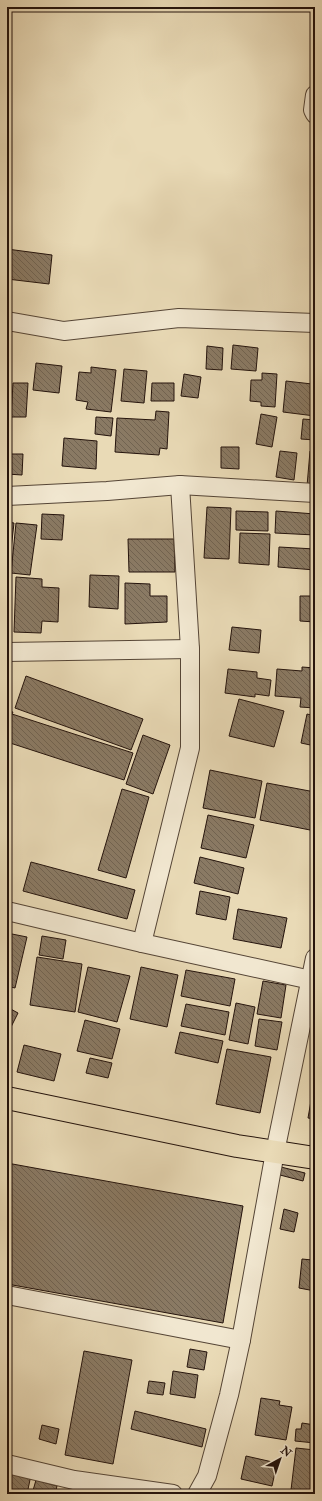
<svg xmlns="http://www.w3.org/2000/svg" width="322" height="1501" font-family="'IM FELL Double Pica',serif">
<defs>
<pattern id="building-back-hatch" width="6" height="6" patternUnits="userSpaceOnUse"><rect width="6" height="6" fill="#8a7a64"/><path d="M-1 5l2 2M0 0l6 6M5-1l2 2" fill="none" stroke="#716351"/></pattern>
</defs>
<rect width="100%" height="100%" fill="#e9dab6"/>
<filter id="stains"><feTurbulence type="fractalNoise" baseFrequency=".005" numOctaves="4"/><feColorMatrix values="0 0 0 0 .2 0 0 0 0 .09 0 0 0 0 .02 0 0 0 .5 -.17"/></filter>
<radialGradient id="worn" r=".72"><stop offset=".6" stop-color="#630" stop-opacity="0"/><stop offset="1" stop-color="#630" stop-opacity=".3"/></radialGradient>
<!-- building -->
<g fill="url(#building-back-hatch)" stroke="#24130c">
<polygon points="7,249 52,255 49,284 7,279"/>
<polygon points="233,345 258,348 256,371 231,369"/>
<polygon points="207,346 223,348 222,370 206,369"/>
<polygon points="36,363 62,366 59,393 33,390"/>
<polygon points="91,367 116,370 111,412 86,409 88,402 76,400 79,372 91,373"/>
<polygon points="124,369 147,371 144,403 121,401"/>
<polygon points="262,373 277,374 275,407 261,406 261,402 250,401 251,380 262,380"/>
<polygon points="184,374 201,377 198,398 181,396"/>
<polygon points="286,381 312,384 311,391 315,391 315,416 283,412"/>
<polygon points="13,383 28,383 26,417 11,417"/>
<polygon points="152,383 174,383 174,401 151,401"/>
<polygon points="156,411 169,412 167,449 160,448 159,455 115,452 117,418 155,420"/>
<polygon points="261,414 277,417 272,447 256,444"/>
<polygon points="96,417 113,418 111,436 95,434"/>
<polygon points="303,419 315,420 315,440 301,439"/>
<polygon points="64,438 97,441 96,469 62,466"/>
<polygon points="221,447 239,447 239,469 221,468"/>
<polygon points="280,451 297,453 294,480 276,477"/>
<polygon points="310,451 315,452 315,487 307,486"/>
<polygon points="7,454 23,454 22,475 7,474"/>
<polygon points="207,507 231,508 229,559 204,558"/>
<polygon points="236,511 268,512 268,531 236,530"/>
<polygon points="276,511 315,514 315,535 275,533"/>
<polygon points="42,514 64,515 62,540 41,539"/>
<polygon points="7,522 14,523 8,576 7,576"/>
<polygon points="16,523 37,525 30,575 11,573"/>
<polygon points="240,533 270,534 269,565 239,563"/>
<polygon points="128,539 174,539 175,572 129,572"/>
<polygon points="279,547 315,549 315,570 278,567"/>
<polygon points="90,575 119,576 118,609 89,607"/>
<polygon points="16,577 42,579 42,587 59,588 58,622 42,621 41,633 14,632"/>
<polygon points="125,583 150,584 150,596 167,596 167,622 125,624"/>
<polygon points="300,596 315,596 315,622 300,621"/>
<polygon points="232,627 261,630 259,653 229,650"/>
<polygon points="302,667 315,668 315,708 300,707 301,698 275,696 277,669 302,671"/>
<polygon points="228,669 257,672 257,678 271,680 269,696 255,694 255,697 225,693"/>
<polygon points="26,676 143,719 131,750 15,708"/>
<polygon points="239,699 284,711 274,747 229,736"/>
<polygon points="7,711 13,712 12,714 133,753 124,780 7,742"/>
<polygon points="307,714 315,716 315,746 301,743"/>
<polygon points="143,735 170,745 153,794 126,784"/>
<polygon points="210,770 262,781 255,818 203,808"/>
<polygon points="267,783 315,792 315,831 260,820"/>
<polygon points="122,789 149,797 126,878 98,870"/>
<polygon points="208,815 254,825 246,858 201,848"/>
<polygon points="200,857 244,868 238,894 194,883"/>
<polygon points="31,862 135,890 127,919 23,891"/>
<polygon points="200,891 230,897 226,920 196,914"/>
<polygon points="238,909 287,918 281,948 233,939"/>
<polygon points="7,933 27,937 15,988 7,986"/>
<polygon points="42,936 66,940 63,959 39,955"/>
<polygon points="37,957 82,964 75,1012 30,1005"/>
<polygon points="88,967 130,976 117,1022 78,1012"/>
<polygon points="141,967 178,975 167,1027 130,1019"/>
<polygon points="186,970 235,979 230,1006 181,996"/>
<polygon points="263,981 286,985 281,1018 257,1014"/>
<polygon points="236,1003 255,1007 248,1044 229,1040"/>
<polygon points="186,1004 229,1012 225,1035 181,1026"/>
<polygon points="7,1007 18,1013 7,1035"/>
<polygon points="259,1019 282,1022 277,1050 255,1046"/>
<polygon points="85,1020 120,1029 112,1059 77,1051"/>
<polygon points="180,1032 223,1041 218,1063 175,1053"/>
<polygon points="24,1045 61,1054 54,1081 17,1072"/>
<polygon points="227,1049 271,1057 260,1113 216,1104"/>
<polygon points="90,1058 112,1063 108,1078 86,1073"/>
<polygon points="315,1078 315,1119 308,1118"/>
<polygon points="7,1163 243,1206 223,1323 7,1284"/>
<polygon points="281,1167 305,1173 303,1181 280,1175"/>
<polygon points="284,1209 298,1213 294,1232 280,1229"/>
<polygon points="315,1236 315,1291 299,1288 302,1259 312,1260"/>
<polygon points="190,1349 207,1352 204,1370 187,1367"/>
<polygon points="84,1351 132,1360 113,1464 65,1455"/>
<polygon points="173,1371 198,1375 195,1398 170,1394"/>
<polygon points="149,1381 165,1383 163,1395 147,1393"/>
<polygon points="261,1398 280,1401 279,1405 292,1407 286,1440 255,1435"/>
<polygon points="135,1411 206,1429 202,1447 131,1429"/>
<polygon points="302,1423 315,1425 315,1443 295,1441 296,1429 301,1429"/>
<polygon points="42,1425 59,1429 56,1444 39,1439"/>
<polygon points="296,1448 315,1450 315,1493 291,1490"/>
<polygon points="246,1456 277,1463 272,1486 241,1479"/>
<polygon points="9,1470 31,1475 27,1494 7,1494 7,1479"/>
<polygon points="36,1480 57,1486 55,1494 32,1494"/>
</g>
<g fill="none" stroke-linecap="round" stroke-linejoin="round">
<!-- street casing -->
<g stroke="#554536" stroke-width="20">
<g id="street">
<polyline points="315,95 313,110 315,114"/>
<polyline points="7,321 64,331 179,318 315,323"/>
<polyline points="7,496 107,491 180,485 315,493"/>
<polyline points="7,652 190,649"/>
<polyline points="7,911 142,943 311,980"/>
<polyline points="142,943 190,748 190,649 180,485"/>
<polyline points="7,1295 241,1340"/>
<polyline points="7,1464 74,1480 173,1494"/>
<polyline points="197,1494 207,1476 229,1395 241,1340 275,1152 315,958"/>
</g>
</g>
<!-- highway casing -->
<g stroke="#24130c" stroke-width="24">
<polyline id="highway" points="7,1098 237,1146 315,1158"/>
</g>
<!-- street -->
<use href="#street" stroke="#f1e7d0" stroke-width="18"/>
<!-- highway -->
<use href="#highway" stroke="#e9dab6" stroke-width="22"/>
</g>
<!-- margin -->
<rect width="322" height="1501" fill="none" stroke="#e9dab6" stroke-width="24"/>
<rect x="8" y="8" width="306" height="1485" fill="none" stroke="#24130c" stroke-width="2"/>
<rect x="12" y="12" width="298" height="1477" fill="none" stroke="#24130c"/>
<!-- north arrow -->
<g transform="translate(280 1459) rotate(40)" stroke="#f1e7d0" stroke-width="3" paint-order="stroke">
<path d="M0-3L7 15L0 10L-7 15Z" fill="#24130c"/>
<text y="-6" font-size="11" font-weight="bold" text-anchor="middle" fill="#24130c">N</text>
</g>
<rect width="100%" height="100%" filter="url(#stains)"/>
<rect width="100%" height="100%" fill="url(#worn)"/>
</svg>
